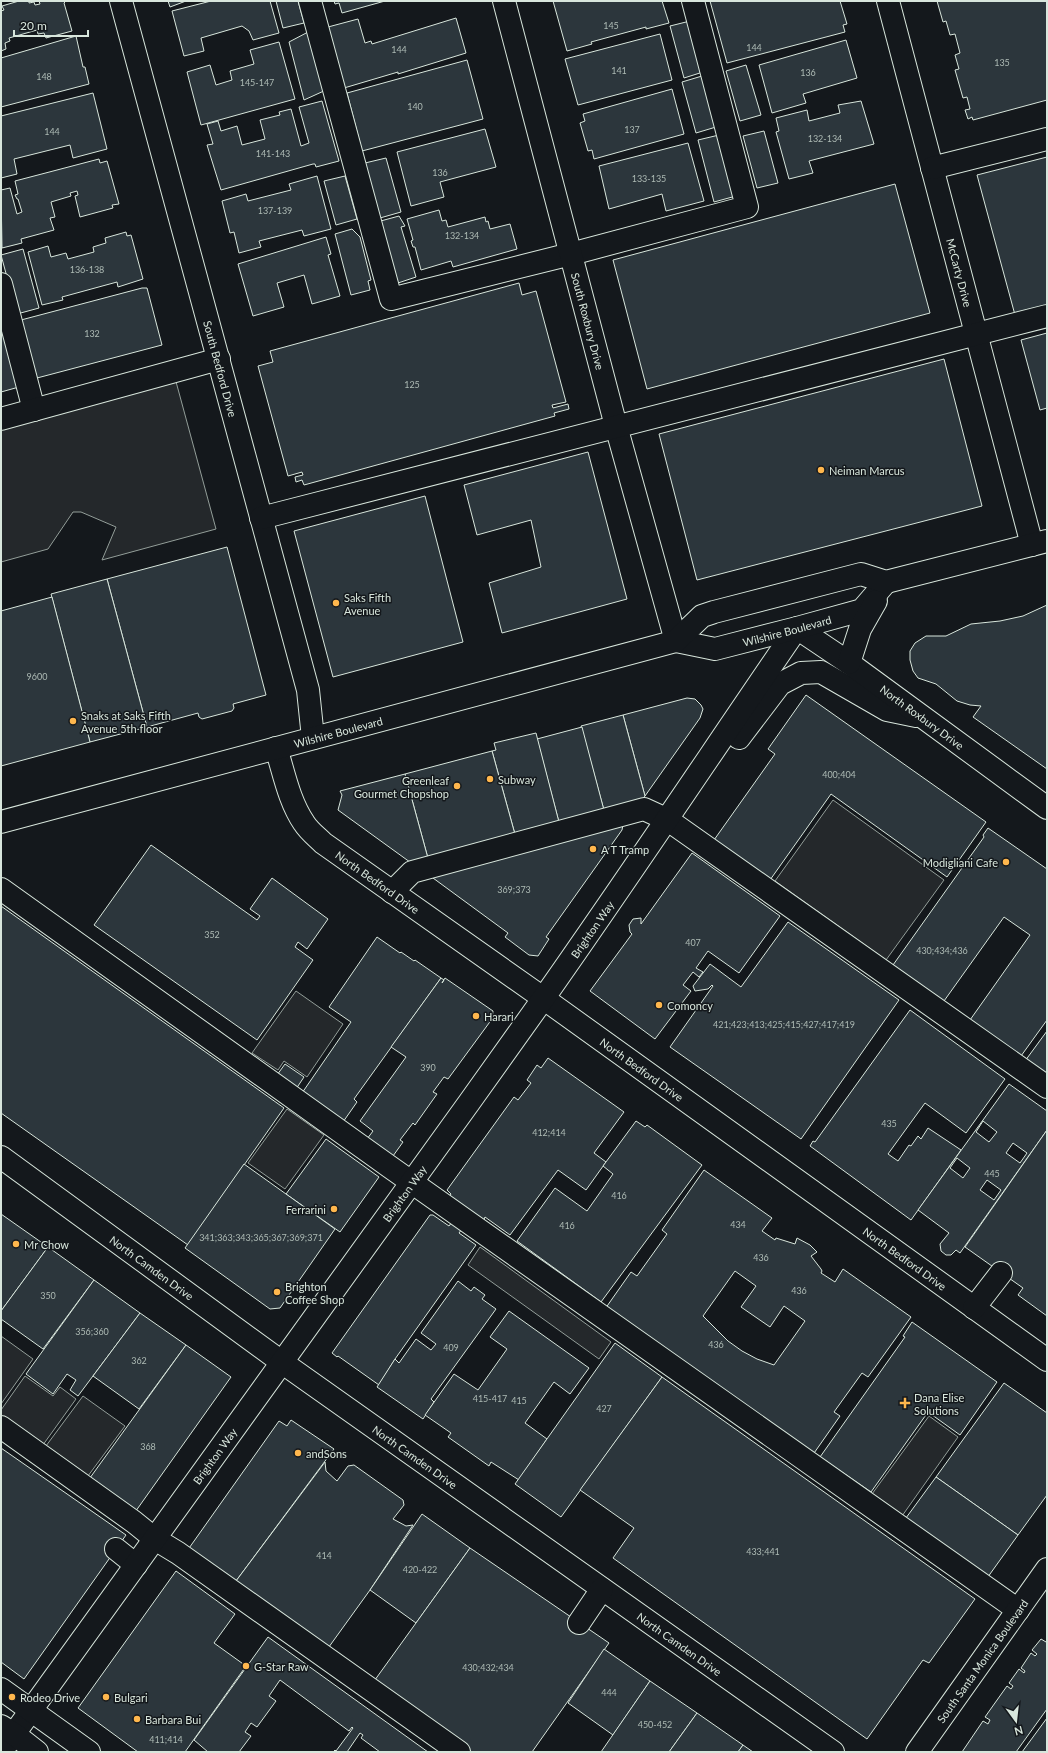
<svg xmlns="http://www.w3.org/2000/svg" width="1048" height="1753" font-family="Lato,sans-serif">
<rect width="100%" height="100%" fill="#14181c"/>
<!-- parking -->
<g fill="#24282b" stroke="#939e99">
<polygon points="175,378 216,529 102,560 116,527 81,512 73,512 48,549 1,562 1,426"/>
<polygon points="833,800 944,880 886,960 775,881"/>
<polygon points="296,991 343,1024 307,1077 284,1061 278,1070 252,1053"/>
<polygon points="287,1109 324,1135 285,1189 248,1163"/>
<polygon points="480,1247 611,1342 599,1359 468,1265"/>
<polygon points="1,1336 33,1359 1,1404"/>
<polygon points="25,1376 53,1396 60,1387 76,1399 40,1449 1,1421 1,1410"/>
<polygon points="83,1396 125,1426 85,1480 43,1450"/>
<polygon points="929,1416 958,1437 902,1516 872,1494"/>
</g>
<!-- building -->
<g fill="#2c363c" stroke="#d8e6dc" fill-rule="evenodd">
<polygon points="19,1 29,1 29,3 34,2 35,5 40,4 39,1 66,1 64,3 72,31 46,38 44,33 38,34 37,30 9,38 10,41 5,43 6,49 1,51 1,11 4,10 2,6"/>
<polygon points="168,1 186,1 170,7"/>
<polygon points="211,1 270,1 279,33 253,40 249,31 242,26 201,38 204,51 184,56 172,11"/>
<polygon points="276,1 298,1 304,23 283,28"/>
<polygon points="334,1 385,1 342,13 339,3 335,4"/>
<polygon points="553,1 662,1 669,23 646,29 646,27 591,42 592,44 567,51"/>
<polygon points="710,1 840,1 847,24 843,25 845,32 727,63"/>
<polygon points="937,1 1047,1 1047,100 973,120 972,117 968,119 965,110 970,109 967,97 963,98 955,70 959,69 955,55 960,53 955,34 950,35 946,21 943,22"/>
<polygon points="456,18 466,53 398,74 398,72 344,88 328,27 358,19 365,43 371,41 372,44"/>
<polygon points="690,21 703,72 684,78 670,26"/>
<polygon points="310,31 326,90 304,100 289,42"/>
<polygon points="660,34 672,80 578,105 565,59"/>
<polygon points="76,36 83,67 85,67 89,84 1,107 1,58"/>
<polygon points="846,40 857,78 803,94 806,103 772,113 759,65"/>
<polygon points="279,42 295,99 201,125 187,72 210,65 216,85 232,80 230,71 254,64 250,50"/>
<polygon points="467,60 483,119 362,151 347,93"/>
<polygon points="746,65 761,115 740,121 726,71"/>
<polygon points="702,76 716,127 696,133 682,82"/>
<polygon points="672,89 684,134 594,159 592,150 588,151 580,123 585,121 583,114"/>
<polygon points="93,93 107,149 73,158 70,145 14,159 17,174 1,178 1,116"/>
<polygon points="322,101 339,161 316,167 315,164 313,164 221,190 207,145 213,144 207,124 218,121 221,131 237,126 242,145 265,139 260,120 280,115 279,112 291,109 301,146 309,143 299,107"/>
<polygon points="861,101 874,144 809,161 813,173 789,179 776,132 779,131 776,118 807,110 809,121 840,113 838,105"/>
<polygon points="485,129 496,167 440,182 444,197 411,206 397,152"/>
<polygon points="764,131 778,183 757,188 743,136"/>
<polygon points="719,135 736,196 714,202 698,140"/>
<polygon points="688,143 704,201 666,211 662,194 609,209 599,166"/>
<polygon points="1047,157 1047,306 1015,315 977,175"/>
<polygon points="386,158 401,212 380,218 365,163"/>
<polygon points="99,159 100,163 107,161 119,204 112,205 113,208 80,217 75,196 78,195 77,191 70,193 71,196 51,202 55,217 50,218 54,230 21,239 22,243 2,248 1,190 10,188 17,214 22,212 18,199 17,199 15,195 18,194 15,181"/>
<polygon points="317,176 331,229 304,236 302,230 259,241 261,247 239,253 234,232 230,233 222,201 246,194 248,201 291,190 289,184"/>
<polygon points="345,176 357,219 336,225 324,181"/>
<polygon points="895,184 930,313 647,389 613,260"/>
<polygon points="439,210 442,221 446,220 448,227 485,217 486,222 488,221 490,229 510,224 517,249 453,267 451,261 421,270 415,247 413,247 411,241 413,240 407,219"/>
<polygon points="399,216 405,226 401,227 416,277 398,283 391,274 377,222"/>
<polygon points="352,229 360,237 371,280 368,281 370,290 351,295 335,234"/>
<polygon points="126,232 127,236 131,235 143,279 118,287 117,282 62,297 63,300 42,305 28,252 48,246 51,257 66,253 68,259 94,252 93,247 106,243 105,238"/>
<polygon points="326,237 331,254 328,255 340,296 312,304 304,275 277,283 284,307 253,316 238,264"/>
<polygon points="23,249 39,308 17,314 1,255"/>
<polygon points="519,283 522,295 536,291 566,402 552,405 553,408 568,404 569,409 554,413 555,416 304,485 302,480 296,482 295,477 303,475 302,472 288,476 258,366 273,362 270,351"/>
<polygon points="142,288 147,288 162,345 37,378 21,320"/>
<polygon points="1,325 19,387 1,392"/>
<polygon points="1047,333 1047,408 1040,410 1021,340"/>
<polygon points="944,359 982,506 697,580 659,434"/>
<polygon points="588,452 627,599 502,633 489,583 541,567 531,520 477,535 464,485"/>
<polygon points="425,496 463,642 333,677 294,531"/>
<polygon points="227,547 266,695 233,704 234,708 232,711 202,719 199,717 198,713 147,727 107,579"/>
<polygon points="107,579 147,727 90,742 51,594"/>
<polygon points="52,597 90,742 1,766 1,611"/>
<polygon points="1047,605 1047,769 973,717 981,706 970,705 957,701 936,684 918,678 913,671 910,660 910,651 915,643 926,636 946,636 971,624 1000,621 1023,616"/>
<polygon points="806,695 986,822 947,877 831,794 770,880 714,840 775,754 768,749"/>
<polygon points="687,698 695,699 701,705 703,709 700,718 645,796 623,715"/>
<polygon points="623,715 645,796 638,805 605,814 581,726"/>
<polygon points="582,727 605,814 560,826 537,739"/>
<polygon points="536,733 560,826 516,838 492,751 496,750 494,743"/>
<polygon points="492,751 516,838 429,862 405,774"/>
<polygon points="405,774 429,862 414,865 338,810 342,795 340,791"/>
<polygon points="623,825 622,830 546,937 549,939 538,956 529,955 505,937 508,933 433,878 432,872"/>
<polygon points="988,828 1047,869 1047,1020 1021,1056 970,1020 1030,935 1004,917 944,1001 893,965 984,837 983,835"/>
<polygon points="151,845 257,920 260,916 250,909 272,878 328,919 307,949 298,942 295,947 313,960 257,1040 94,925"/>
<polygon points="692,853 780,916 739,973 708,951 696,968 703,972 699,977 693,972 683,985 691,991 655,1039 590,991 632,934 630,932 629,925 633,919 641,918 641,924"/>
<polygon points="1,906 284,1108 188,1245 1,1113"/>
<polygon points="788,922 899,1000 801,1139 670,1047 713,986 712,985 708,989 695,991 693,986 710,964 741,987"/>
<polygon points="377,937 400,953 401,952 414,961 415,960 441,978 354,1099 357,1102 343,1122 302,1093 351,1022 329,1007"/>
<polygon points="441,978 444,980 442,983 445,978 493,1011 492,1019 448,1079 444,1077 433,1092 437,1094 415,1125 413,1123 400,1140 403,1142 393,1156 367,1139 373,1131 360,1121 406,1057 391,1047"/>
<polygon points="910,1010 1005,1079 966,1133 925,1103 888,1154 898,1161 909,1145 911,1146 918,1136 921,1139 928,1128 961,1150 911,1220 810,1146 813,1141 815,1142"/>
<polygon points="1047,1031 1047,1077 1025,1061"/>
<polygon points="548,1058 624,1112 594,1153 606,1162 586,1190 558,1170 510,1235 485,1217 483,1222 449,1197 451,1194 447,1190 514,1097 518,1100 531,1083 527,1080 537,1065 541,1068"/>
<polygon points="285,1064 304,1077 296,1089 277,1075"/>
<path d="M1009,1084L1047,1111V1130L960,1253L956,1250L951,1255H946L941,1251L940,1244L949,1233L918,1210ZM983,1121L997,1132L989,1142L976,1132ZM1013,1143L1027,1153L1020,1163L1006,1153ZM957,1158L970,1168L963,1178L950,1168ZM987,1180L1001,1190L994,1200L980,1190Z"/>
<polygon points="636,1121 645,1127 647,1125 702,1165 601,1302 517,1241 555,1188 587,1211 613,1174 603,1166"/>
<polygon points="1047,1130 1047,1316 1018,1295 1023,1288 965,1247"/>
<polygon points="326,1139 379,1177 340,1232 286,1194"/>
<polygon points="244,1164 335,1229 280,1308 270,1309 185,1248"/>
<path d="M704,1170L772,1218L762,1231L775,1240L776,1238L795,1244L797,1238L810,1245L817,1252L811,1256L821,1269L822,1271L821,1273L835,1282L843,1269L911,1317L868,1377L862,1373L834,1412L840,1416L812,1456L605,1309L631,1272L637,1276L667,1234L662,1230ZM735,1271L756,1286L741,1307L770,1327L784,1306L805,1321L774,1365L757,1359L742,1351L728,1341L703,1316Z"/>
<polygon points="1,1214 48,1247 1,1311"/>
<polygon points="430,1215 433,1215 449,1226 452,1222 462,1229 459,1233 476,1245 395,1359 379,1385 338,1356 337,1357 332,1353"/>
<polygon points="48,1247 94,1280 43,1349 1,1319 1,1311"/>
<polygon points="94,1280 140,1313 78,1396 70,1390 76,1380 67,1374 53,1394 26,1374"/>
<polygon points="458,1281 471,1291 474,1287 485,1295 482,1299 496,1309 431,1399 434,1402 423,1419 377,1387 395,1359 399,1363 416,1339 431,1350 436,1344 421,1333"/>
<polygon points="509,1311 589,1368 570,1394 554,1382 525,1423 547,1439 519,1480 491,1462 489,1466 448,1437 451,1433 425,1415 454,1374 478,1390 507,1349 490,1337"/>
<polygon points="140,1313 186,1345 139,1409 93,1376"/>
<polygon points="912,1322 997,1382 960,1435 928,1412 871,1492 820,1457 905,1337 903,1336"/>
<polygon points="615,1343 662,1377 561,1517 515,1484"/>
<polygon points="186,1345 231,1377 133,1515 87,1482"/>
<polygon points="662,1377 975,1599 929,1663 923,1660 867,1739 613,1558 634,1528 580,1490"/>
<polygon points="1004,1383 1047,1413 1047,1495 1018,1535 936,1477"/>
<polygon points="291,1420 334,1449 233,1585 187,1551 279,1421 287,1426"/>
<polygon points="1,1448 126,1535 24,1679 1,1662"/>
<polygon points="325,1462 326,1471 337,1481 348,1466 354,1465 403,1500 404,1505 393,1519 406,1526 413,1525 370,1590 326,1651 233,1585"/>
<polygon points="936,1477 1018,1535 985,1581 903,1522"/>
<polygon points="422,1514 470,1548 416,1623 370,1590"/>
<polygon points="470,1548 609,1643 532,1752 466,1752 372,1684"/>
<polygon points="176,1571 235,1614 214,1643 246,1666 185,1752 138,1752 78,1708"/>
<polygon points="268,1637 428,1752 380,1752 361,1738 363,1735 360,1733 347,1752 333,1752 335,1750 336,1751 353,1728 352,1727 349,1731 280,1680 269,1696 276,1701 257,1727 251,1723 245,1732 251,1736 239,1752 208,1752 194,1740"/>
<polygon points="1041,1639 1046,1642 1047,1640 1047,1709 1016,1752 962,1752 983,1721 988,1724 990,1720 985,1717 1007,1686 1011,1689 1013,1686 1009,1683 1019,1669 1024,1673 1025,1671 1021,1668 1031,1653 1035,1656 1037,1654 1032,1650"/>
<polygon points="604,1649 650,1681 613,1735 568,1703"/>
<polygon points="650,1681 697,1713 669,1752 601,1752"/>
<polygon points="697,1713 743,1745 738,1752 669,1752"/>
<polygon points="1047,1718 1047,1752 1022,1752"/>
<polygon points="743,1745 753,1752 738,1752"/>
</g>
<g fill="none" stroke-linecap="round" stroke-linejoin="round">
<!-- minor casing -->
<g stroke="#d8e6dc" stroke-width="24">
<g id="minor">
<path id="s1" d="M121,1L308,690L313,738"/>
<polyline points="310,1 391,299 571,254 747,207 693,1"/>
<path id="s2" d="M504,1L616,426L676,641"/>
<path id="s3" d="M888,1L1032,545"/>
<polyline points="932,168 1047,139"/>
<polyline points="1,284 34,410"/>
<polyline points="1,419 219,359"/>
<polyline points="261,518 1047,316"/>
<polyline points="739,738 780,684 801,673 821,672 887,710 916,716"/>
<path id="s4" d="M276,748C284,773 289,801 304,823C309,831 317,837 323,843L543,998L1047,1360"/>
<polyline points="1,889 390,1167 1018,1610"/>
<polyline points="392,892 412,872 644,809 668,820 1047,1087"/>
<path id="s5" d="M1,1157L283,1363L833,1752"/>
<polyline points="974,1308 1001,1273"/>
<polyline points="1,1427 134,1522 155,1539 178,1553 459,1752"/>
<polyline points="116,1549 136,1565"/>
<polyline points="579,1623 602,1589"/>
<path id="s6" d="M1,1752C181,1500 364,1251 543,999C629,877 712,752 797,628L849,663L1047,808"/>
</g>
</g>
<!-- major casing -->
<g stroke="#d8e6dc" stroke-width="24">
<g id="major">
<path id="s7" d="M676,641L715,649L797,628L862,610L886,582"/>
<polyline points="849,663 860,629 876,601"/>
<path id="s8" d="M1,822L676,641L702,616L714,612L861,574L886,582L1047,541"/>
<polyline points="1,1689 89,1752"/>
<polyline points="1,1726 14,1734 37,1752"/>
<path id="s9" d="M917,1752L1047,1569"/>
</g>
</g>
<!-- minor -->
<use href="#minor" stroke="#14181c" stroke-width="22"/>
<!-- major -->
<use href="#major" stroke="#14181c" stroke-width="22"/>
</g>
<!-- markers -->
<g fill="#ffb74d" stroke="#14181c" stroke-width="1.5">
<circle cx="821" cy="470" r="4"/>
<circle cx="336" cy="603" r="4"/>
<circle cx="73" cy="721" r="4"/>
<circle cx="490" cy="779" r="4"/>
<circle cx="457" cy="786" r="4"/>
<circle cx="593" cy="849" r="4"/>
<circle cx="1006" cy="862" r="4"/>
<circle cx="659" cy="1005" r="4"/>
<circle cx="476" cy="1016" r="4"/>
<circle cx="334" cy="1209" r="4"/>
<circle cx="16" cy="1244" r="4"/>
<circle cx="277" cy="1292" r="4"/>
<path d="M903 1397h4v4h4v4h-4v4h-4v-4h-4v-4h4z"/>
<circle cx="298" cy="1453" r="4"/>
<circle cx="246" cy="1666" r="4"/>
<circle cx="12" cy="1697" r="4"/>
<circle cx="106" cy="1697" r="4"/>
<circle cx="137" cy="1719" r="4"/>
</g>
<g text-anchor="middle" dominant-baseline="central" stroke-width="3" stroke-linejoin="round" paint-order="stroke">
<!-- number labels -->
<g font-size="9" fill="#adbab4">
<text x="611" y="25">145</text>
<text x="754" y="47">144</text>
<text x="399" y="49">144</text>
<text x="1002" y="62">135</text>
<text x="619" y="70">141</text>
<text x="808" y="72">136</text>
<text x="44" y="76">148</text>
<text x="257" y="82">145-147</text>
<text x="415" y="106">140</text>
<text x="632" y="129">137</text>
<text x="52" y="131">144</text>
<text x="825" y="138">132-134</text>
<text x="273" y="153">141-143</text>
<text x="440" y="172">136</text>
<text x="649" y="178">133-135</text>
<text x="275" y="210">137-139</text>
<text x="462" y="235">132-134</text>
<text x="87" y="269">136-138</text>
<text x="92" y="333">132</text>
<text x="412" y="384">125</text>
<text x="37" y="676">9600</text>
<text x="839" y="774">400;404</text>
<text x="514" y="889">369;373</text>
<text x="212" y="934">352</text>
<text x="693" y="942">407</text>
<text x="942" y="950">430;434;436</text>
<text x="784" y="1024">421;423;413;425;415;427;417;419</text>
<text x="428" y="1067">390</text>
<text x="889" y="1123">435</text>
<text x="549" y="1132">412;414</text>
<text x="992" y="1173">445</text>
<text x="619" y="1195">416</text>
<text x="738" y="1224">434</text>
<text x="567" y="1225">416</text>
<text x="261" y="1237">341;363;343;365;367;369;371</text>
<text x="761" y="1257">436</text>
<text x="799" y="1290">436</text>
<text x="48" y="1295">350</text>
<text x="92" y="1331">356;360</text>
<text x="716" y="1344">436</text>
<text x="451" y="1347">409</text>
<text x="139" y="1360">362</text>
<text x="490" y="1398">415-417</text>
<text x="519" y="1400">415</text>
<text x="604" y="1408">427</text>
<text x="148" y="1446">368</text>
<text x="763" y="1551">433;441</text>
<text x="324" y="1555">414</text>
<text x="420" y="1569">420-422</text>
<text x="488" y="1667">430;432;434</text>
<text x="609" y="1692">444</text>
<text x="655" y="1724">450-452</text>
<text x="166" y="1739">411;414</text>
</g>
<!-- street labels -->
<g font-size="11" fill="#d8e6dc" stroke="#14181c">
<text stroke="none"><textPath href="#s3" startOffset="281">McCarty Drive</textPath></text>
<text stroke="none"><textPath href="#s2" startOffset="331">South Roxbury Drive</textPath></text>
<text stroke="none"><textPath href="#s1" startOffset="381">South Bedford Drive</textPath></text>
<text stroke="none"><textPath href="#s7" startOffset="114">Wilshire Boulevard</textPath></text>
<text stroke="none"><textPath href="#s6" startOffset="1531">North Roxbury Drive</textPath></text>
<text stroke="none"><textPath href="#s8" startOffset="349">Wilshire Boulevard</textPath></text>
<text stroke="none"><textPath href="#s4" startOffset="175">North Bedford Drive</textPath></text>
<text stroke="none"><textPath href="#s6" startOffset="1013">Brighton Way</textPath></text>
<text stroke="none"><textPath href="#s4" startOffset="499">North Bedford Drive</textPath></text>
<text stroke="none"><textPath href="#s6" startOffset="689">Brighton Way</textPath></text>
<text stroke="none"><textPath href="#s4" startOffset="823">North Bedford Drive</textPath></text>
<text stroke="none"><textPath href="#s5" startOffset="187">North Camden Drive</textPath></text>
<text stroke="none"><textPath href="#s6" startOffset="365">Brighton Way</textPath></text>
<text stroke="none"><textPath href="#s5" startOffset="511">North Camden Drive</textPath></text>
<text stroke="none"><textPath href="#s5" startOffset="835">North Camden Drive</textPath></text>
<text stroke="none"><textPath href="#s9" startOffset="112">South Santa Monica Boulevard</textPath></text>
</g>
<!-- poi labels -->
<g font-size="11" fill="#d8e6dc" stroke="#14181c" text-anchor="start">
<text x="829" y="470">Neiman Marcus</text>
<text x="344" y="597">Saks Fifth<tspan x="344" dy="13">Avenue</tspan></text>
<text x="81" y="715">Snaks at Saks Fifth<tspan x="81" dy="13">Avenue 5th floor</tspan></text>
<text x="498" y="779">Subway</text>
<text x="449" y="780" text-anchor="end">Greenleaf<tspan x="449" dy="13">Gourmet Chopshop</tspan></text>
<text x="601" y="849">A T Tramp</text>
<text x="998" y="862" text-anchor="end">Modigliani Cafe</text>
<text x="667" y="1005">Comoncy</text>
<text x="484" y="1016">Harari</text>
<text x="326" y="1209" text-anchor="end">Ferrarini</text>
<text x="24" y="1244">Mr Chow</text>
<text x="285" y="1286">Brighton<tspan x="285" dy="13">Coffee Shop</tspan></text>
<text x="914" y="1397">Dana Elise<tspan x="914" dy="13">Solutions</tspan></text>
<text x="306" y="1453">andSons</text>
<text x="254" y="1666">G-Star Raw</text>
<text x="20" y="1697">Rodeo Drive</text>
<text x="114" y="1697">Bulgari</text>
<text x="145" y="1719">Barbara Bui</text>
</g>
</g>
<!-- border -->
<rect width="1048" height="1753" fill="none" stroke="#d8e6dc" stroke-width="4"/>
<!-- north arrow -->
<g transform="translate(1016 1721) rotate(165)" stroke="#14181c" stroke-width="3" paint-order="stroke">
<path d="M0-3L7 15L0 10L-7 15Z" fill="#d8e6dc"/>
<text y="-6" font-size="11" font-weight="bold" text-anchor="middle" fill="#d8e6dc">N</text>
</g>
<!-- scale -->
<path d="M14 30v6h74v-6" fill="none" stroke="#d8e6dc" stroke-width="2"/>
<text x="20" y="30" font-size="12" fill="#d8e6dc" stroke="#14181c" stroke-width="3" paint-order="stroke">20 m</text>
</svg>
